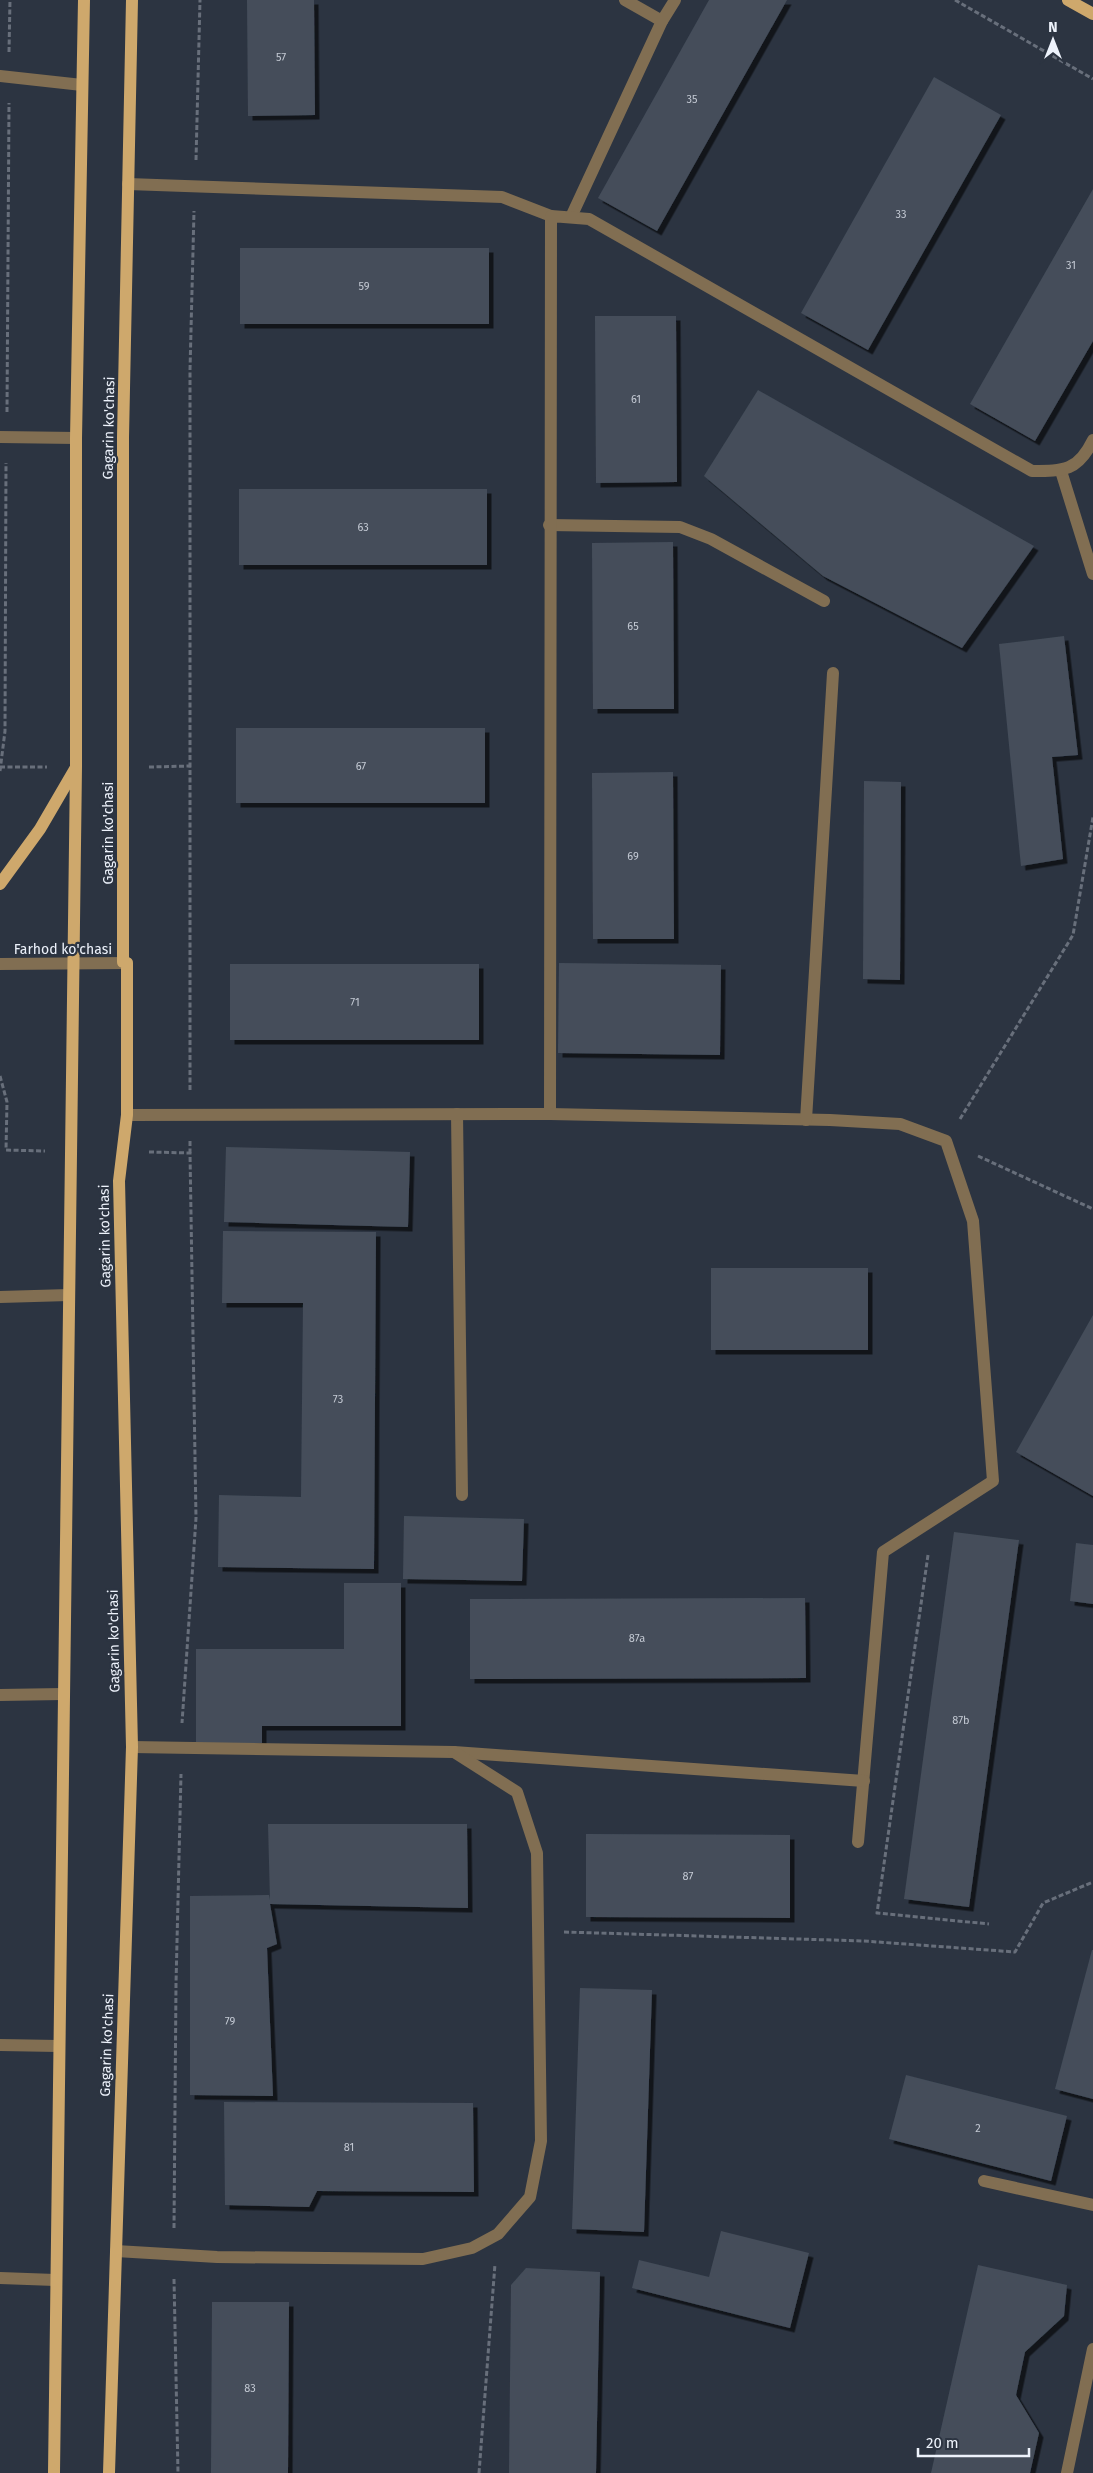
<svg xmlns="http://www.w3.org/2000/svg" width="1093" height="2473" font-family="'Fira Sans',sans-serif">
<defs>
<filter id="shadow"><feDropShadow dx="4.5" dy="4.5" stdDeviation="0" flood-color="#0009"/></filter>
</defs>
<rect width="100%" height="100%" fill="#2c3441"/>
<!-- building -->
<g fill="#444d5a" filter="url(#shadow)">
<polygon points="247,0 314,0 315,115 248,116"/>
<polygon points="709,0 787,0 657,231 598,198"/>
<polygon points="934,77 1001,115 868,350 801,313"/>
<polygon points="1093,189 1093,341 1035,441 970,404"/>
<rect x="240" y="248" width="249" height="76"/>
<polygon points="595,316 676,316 677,482 596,483"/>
<polygon points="758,390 1034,546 962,648 823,576 704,476"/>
<rect x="239" y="489" width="248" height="76"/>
<polygon points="673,542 674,709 593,709 592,543"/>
<polygon points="1064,636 1078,755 1052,757 1063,859 1021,866 999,644"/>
<rect x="236" y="728" width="249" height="75"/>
<polygon points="673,772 674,939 593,939 592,773"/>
<polygon points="864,781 901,782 900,980 863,979"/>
<polygon points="559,963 721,965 720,1055 558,1053"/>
<rect x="230" y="964" width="249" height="76"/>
<polygon points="226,1147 410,1152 408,1227 224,1222"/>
<polygon points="223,1231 376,1232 374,1569 218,1567 219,1495 301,1497 303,1303 222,1303"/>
<rect x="711" y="1268" width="157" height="82"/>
<polygon points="1093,1315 1093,1496 1016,1452"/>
<polygon points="404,1516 524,1519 522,1581 403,1579"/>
<polygon points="954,1532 1019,1540 969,1907 904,1899"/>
<polygon points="1076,1543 1093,1545 1093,1604 1070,1601"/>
<polygon points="344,1583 401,1583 401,1726 262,1726 262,1743 196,1743 196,1649 344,1649"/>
<polygon points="805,1598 806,1678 470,1679 470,1599"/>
<polygon points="268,1824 467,1824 468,1908 270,1904 277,1944 267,1948 273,2096 190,2095 190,1896 269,1895 270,1900"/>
<polygon points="586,1834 790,1835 790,1918 586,1917"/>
<polygon points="1092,1950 1093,1950 1093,2099 1055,2089"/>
<polygon points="580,1988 652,1990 644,2232 572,2229"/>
<polygon points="906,2075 1067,2116 1051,2181 889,2139"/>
<polygon points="224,2102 473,2103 474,2192 317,2191 309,2207 225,2205"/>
<polygon points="721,2231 809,2253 790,2328 632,2288 639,2260 709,2277"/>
<polygon points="978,2265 1067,2285 1064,2316 1025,2352 1016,2395 1039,2433 1030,2473 931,2473"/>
<polygon points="526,2268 600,2272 596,2473 509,2473 511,2285"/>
<polygon points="212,2302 289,2302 288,2473 211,2473"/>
</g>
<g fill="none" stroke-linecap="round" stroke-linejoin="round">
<!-- path -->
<g stroke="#686f7b" stroke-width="3" stroke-dasharray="5 2.5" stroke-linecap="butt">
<polyline points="955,0 1093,79"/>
<polyline points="9,52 10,0"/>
<polyline points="196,160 200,0"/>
<polyline points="7,412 9,103"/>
<polyline points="0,767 47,767"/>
<polyline points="149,767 191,766"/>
<polyline points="0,771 5,731 6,463"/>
<polyline points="0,1076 7,1102 6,1150 45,1151"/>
<polyline points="190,1090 190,370 194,211"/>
<polyline points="960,1119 1073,935 1093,817"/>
<polyline points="190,1141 190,1153"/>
<polyline points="149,1152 190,1153 196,1518 182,1723"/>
<polyline points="978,1156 1093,1209"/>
<polyline points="928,1555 877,1913 989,1924"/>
<polyline points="564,1932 864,1941 1015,1952 1043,1903 1093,1882"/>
<polyline points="174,2228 176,1984 181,1774"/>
<polyline points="174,2279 178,2473"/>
<polyline points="479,2473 495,2264"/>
</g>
<!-- minor -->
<g stroke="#816e52" stroke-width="12">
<polyline points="625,0 662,21"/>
<polyline points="0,76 82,85"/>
<polyline points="128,184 502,197 551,216"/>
<polyline points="571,217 662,21 675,0"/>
<polyline points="0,437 76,438"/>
<polyline points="1061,471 1093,574"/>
<polyline points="549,525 680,527 711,539 824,601"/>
<polyline points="0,964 127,963"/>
<polyline points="457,1114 462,1495"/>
<path d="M550,1114L551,216L589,219L1032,471C1064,471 1078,471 1093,440"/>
<polyline points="127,1115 550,1114 830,1120 900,1124 946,1141 973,1221 993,1481 883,1552 858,1842"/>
<polyline points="806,1120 833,673"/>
<polyline points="0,1297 69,1295"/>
<polyline points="0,1695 63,1694"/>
<polyline points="132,1747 454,1752 864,1781"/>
<polyline points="0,2045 58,2046"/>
<polyline points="984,2181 1093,2205"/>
<polyline points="116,2251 217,2257 423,2259 472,2248 498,2234 530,2197 541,2141 537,1853 517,1792 454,1752"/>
<polyline points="0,2278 55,2280"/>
<polyline points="1067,2473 1093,2349"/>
</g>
<!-- major -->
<g stroke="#cea86c" stroke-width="12">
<polyline points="1068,0 1093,14"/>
<polyline points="0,884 40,829 75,769"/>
<polyline points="54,2473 76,767 76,438 84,0"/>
<polyline points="109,2473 132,1747 119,1181 127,1115 127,963 123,962 123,437 132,0"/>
</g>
</g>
<g text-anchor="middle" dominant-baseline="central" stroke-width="4.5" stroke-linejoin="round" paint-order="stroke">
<!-- number labels -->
<g font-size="11" fill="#c3c9d3">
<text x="281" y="57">57</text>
<text x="692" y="99">35</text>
<text x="901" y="214">33</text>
<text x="1071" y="265">31</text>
<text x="364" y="286">59</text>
<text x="636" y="399">61</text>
<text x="363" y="527">63</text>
<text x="633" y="626">65</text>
<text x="361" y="766">67</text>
<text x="633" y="856">69</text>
<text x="355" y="1002">71</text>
<text x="338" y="1399">73</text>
<text x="637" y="1638">87a</text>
<text x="961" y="1720">87b</text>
<text x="688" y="1876">87</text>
<text x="230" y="2021">79</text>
<text x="978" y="2128">2</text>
<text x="349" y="2147">81</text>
<text x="250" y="2388">83</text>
</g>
<!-- street labels -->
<g font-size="14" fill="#edf2fb" stroke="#2c3441">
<text transform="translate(109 428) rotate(-89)">Gagarin ko'chasi</text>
<text transform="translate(108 833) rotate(-90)">Gagarin ko'chasi</text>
<text x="63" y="949">Farhod ko'chasi</text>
<text transform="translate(105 1236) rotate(-91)">Gagarin ko'chasi</text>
<text transform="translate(114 1641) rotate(-91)">Gagarin ko'chasi</text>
<text transform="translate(107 2045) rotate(-88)">Gagarin ko'chasi</text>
</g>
</g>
<!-- north arrow -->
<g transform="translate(1053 40)" stroke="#2c3441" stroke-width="4" paint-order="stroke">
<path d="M0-4L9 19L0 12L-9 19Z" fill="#edf2fb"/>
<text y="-8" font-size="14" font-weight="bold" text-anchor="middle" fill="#edf2fb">N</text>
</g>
<!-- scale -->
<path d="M918 2448v8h111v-8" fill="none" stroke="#edf2fb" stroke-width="2.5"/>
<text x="926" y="2448" font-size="15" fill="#edf2fb" stroke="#2c3441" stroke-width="4" paint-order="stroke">20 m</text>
</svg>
